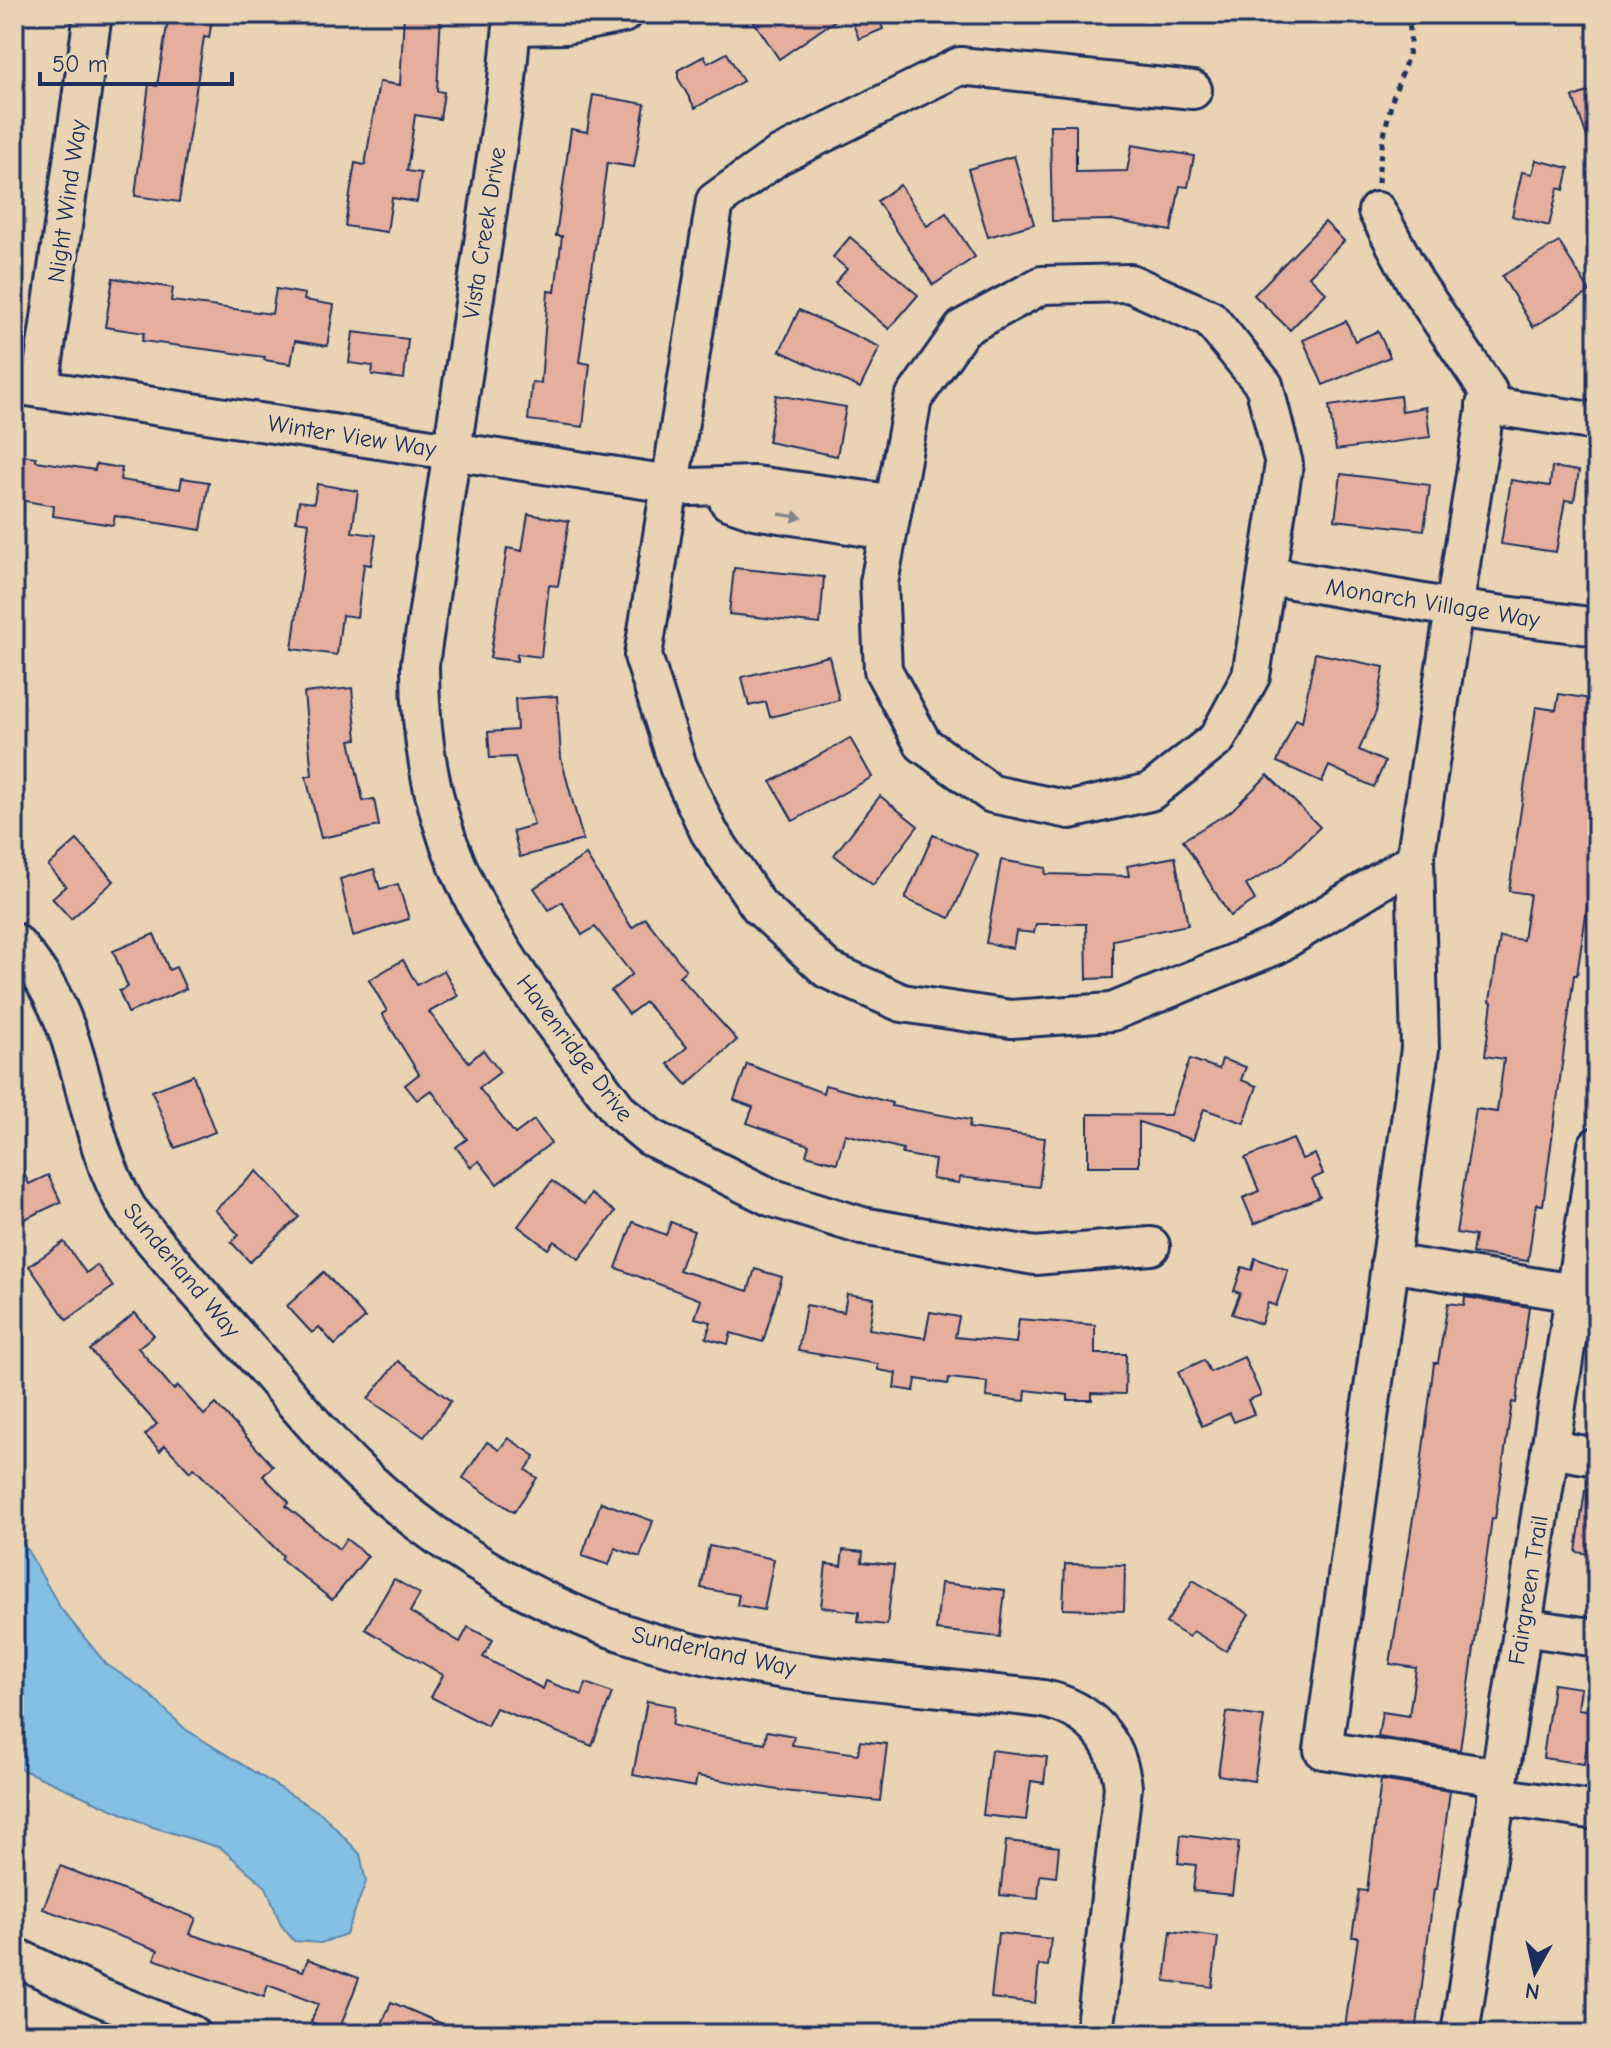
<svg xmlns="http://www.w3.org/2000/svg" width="1611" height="2048" font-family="'Comic Neue',sans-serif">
<rect width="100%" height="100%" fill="#e9d3b2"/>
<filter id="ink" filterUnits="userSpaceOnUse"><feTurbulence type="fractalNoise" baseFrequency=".0125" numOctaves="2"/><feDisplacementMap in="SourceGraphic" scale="16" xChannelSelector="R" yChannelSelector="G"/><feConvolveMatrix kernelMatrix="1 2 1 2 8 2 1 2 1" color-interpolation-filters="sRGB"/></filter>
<g filter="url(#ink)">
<!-- water -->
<polygon fill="#84c0e3" stroke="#5a86ae" stroke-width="2" points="14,1527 61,1609 106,1664 146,1691 185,1729 322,1814 360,1854 366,1882 346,1934 321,1943 294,1941 281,1925 266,1887 221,1848 153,1827 14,1766"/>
<!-- building -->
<g fill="#e6ae9c" stroke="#1b2f5e" stroke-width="2">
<polygon points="169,14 213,14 209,38 204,37 179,202 135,196 149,84 157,86"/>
<polygon points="404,14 441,14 437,91 444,92 440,119 415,115 407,171 421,173 417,202 392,198 387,232 345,226 355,163 365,165 379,82 400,85"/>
<polygon points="749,14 844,14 779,59"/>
<polygon points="849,14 877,14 883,29 859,39"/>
<polygon points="727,53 743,81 695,108 678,78 678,70 704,56 708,63"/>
<polygon points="1597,89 1597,157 1594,157 1573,97"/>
<polygon points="593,95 645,104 634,167 607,163 579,362 590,364 583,427 528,420 532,382 541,383 548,291 555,292 562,236 556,236 571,129 587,132"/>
<polygon points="1050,125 1076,125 1076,172 1127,171 1132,145 1194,156 1188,187 1180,186 1171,231 1112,220 1052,221"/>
<polygon points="1014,156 1034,224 988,237 968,169"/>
<polygon points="1536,160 1569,168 1564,190 1558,188 1549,226 1512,216 1522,172 1532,174"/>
<polygon points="900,185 927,226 946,213 975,257 933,285 877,201"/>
<polygon points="1325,222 1344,241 1309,276 1326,293 1290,330 1254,295"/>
<polygon points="850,237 918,295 889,329 835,283 847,269 833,257"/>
<polygon points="1559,242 1590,292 1533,327 1502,276"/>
<polygon points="113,278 173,288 171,301 272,314 276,289 305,294 304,300 334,305 327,346 295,341 291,364 264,360 265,357 142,341 144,333 105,327"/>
<polygon points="799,310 880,347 860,388 780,351"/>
<polygon points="1346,321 1355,341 1378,331 1390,357 1323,385 1303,340"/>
<polygon points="353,332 408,339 404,379 372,375 373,366 349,363"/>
<polygon points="776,395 846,407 837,456 768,442"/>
<polygon points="1400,396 1402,411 1426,407 1430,437 1336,450 1329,406"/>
<polygon points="14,454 36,457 36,461 95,470 96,464 122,468 120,480 180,489 182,478 209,482 201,530 115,516 113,525 53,516 54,506 14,499"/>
<polygon points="1552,467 1579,471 1574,501 1565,500 1556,552 1501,544 1511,480 1550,486"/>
<polygon points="1341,474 1430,485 1424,530 1335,520"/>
<polygon points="317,484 358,491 352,532 376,535 371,565 364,564 357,617 342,615 337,655 292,649 309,523 296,521 299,501 314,503"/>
<polygon points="528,514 569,521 558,586 549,585 541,657 517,654 517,661 490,658 507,548 522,551"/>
<polygon points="734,568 824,577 820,624 729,614"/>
<polygon points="1315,653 1384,667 1376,712 1359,750 1385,762 1374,787 1329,766 1322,782 1277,762 1296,719 1302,722"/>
<polygon points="829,656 839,700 770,717 766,702 749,706 742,677"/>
<polygon points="352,688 357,739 350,740 363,801 374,799 379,826 321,838 306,777 312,775 304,693"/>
<polygon points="1559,694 1597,700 1597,861 1594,861 1577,975 1574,975 1543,1205 1536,1204 1528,1261 1472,1253 1475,1236 1456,1233 1476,1109 1497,1112 1504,1059 1485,1056 1492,1002 1490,1001 1500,937 1523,940 1530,894 1509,891 1536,707 1556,710"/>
<polygon points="557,696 561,758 583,840 520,857 513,831 534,825 515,757 490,758 488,732 517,730 515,699"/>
<polygon points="850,738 872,777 793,821 771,782"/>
<polygon points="1268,775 1320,827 1283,863 1246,885 1255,900 1230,916 1183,840 1231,811"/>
<polygon points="880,796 918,826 873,885 834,855"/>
<polygon points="933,835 978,854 950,918 905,899"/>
<polygon points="77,840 114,881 71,919 52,898 66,886 48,866"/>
<polygon points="586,855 632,928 645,918 686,970 679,976 737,1040 687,1085 668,1064 687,1047 645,1002 629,1014 611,991 632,974 595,927 582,935 562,902 549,910 534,888"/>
<polygon points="1175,857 1188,925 1113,940 1113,978 1087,979 1086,924 1036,924 1034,933 1016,931 1013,948 986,943 1001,860 1046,868 1045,874 1129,876 1127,866"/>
<polygon points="374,869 380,889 398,884 409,919 353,936 340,879"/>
<polygon points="154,934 169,970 176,967 186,989 128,1013 119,991 128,987 113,951"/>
<polygon points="403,960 417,985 444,970 458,996 429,1012 469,1062 483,1050 500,1072 479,1088 515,1134 534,1120 551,1143 497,1184 479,1161 471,1167 456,1147 467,1139 431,1090 417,1100 405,1085 419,1074 382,1014 387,1011 369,980"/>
<polygon points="1190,1059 1219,1069 1222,1059 1246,1067 1241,1080 1257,1086 1244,1123 1204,1109 1193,1140 1139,1122 1139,1166 1088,1166 1088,1114 1170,1115"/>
<polygon points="747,1064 823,1093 825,1085 892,1103 891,1106 970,1120 969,1128 1045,1138 1039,1187 960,1177 959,1183 932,1179 935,1160 902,1154 903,1149 845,1134 837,1163 806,1155 809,1145 747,1123 753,1107 734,1100"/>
<polygon points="193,1075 215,1132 175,1148 152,1091"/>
<polygon points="1293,1139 1302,1159 1315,1154 1323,1174 1312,1179 1320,1197 1254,1224 1243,1198 1259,1191 1245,1158"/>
<polygon points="14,1153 29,1184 48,1175 61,1202 14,1224"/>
<polygon points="257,1171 299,1217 250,1262 231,1242 239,1235 215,1210"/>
<polygon points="552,1181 584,1204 591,1194 615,1212 579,1259 554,1241 548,1249 518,1226"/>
<polygon points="633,1222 666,1235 671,1222 694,1231 679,1270 748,1291 755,1269 782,1277 763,1342 731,1333 728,1344 706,1338 711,1322 695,1318 701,1300 616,1268"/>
<polygon points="64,1242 86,1273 97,1265 113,1287 67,1320 29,1266"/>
<polygon points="1255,1258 1288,1270 1276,1306 1268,1303 1261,1324 1232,1314 1240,1293 1234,1291 1242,1267 1252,1270"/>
<polygon points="324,1272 365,1318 335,1345 319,1327 312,1333 287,1306"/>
<polygon points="847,1294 874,1298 869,1329 925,1338 930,1312 959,1317 955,1337 1016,1343 1019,1319 1095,1325 1095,1354 1126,1354 1125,1394 1092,1393 1092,1400 1068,1400 1068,1395 1026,1390 1025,1401 986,1397 987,1382 949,1378 948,1384 916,1379 914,1391 894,1388 896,1373 878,1370 878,1364 798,1351 806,1305 844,1312"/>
<polygon points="1465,1297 1529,1307 1516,1403 1512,1402 1495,1519 1492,1518 1460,1750 1378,1737 1382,1712 1409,1716 1416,1668 1390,1664 1419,1480 1434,1363 1438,1363 1448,1303 1464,1305"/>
<polygon points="135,1313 154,1335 138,1348 174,1390 178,1386 204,1415 216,1404 273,1466 263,1476 289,1502 286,1506 339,1549 346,1539 368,1556 332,1600 281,1559 283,1556 194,1468 190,1472 165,1445 160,1451 145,1435 157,1424 90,1350"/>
<polygon points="1244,1357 1261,1395 1248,1400 1254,1414 1234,1422 1230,1413 1202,1426 1178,1372 1204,1360 1210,1372"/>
<polygon points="398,1361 451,1401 424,1437 368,1399"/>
<polygon points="508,1438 535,1456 526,1470 537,1478 514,1512 463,1478 487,1442 499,1450"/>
<polygon points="1585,1490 1597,1491 1597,1555 1576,1552"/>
<polygon points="601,1502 653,1521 640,1557 615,1548 609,1565 582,1556"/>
<polygon points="709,1546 774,1559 764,1610 737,1605 739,1595 701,1588"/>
<polygon points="843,1550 863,1552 862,1562 894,1565 887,1625 858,1622 859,1612 821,1607 826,1564 841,1566"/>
<polygon points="1065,1564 1125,1565 1124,1611 1063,1609"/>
<polygon points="394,1579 420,1594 410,1612 460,1642 468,1627 493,1640 483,1657 543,1689 546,1681 582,1695 586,1683 612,1693 592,1746 496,1708 487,1726 431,1697 443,1675 365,1629"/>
<polygon points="1193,1580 1249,1614 1226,1651 1193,1631 1189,1637 1166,1623"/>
<polygon points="941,1583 1005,1590 1000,1637 936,1630"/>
<polygon points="1553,1684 1581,1688 1578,1709 1592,1711 1584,1764 1543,1758"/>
<polygon points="647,1701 675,1706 672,1725 705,1733 765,1743 767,1731 794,1736 792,1745 858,1754 860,1741 887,1744 880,1801 784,1791 697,1776 695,1787 633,1775"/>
<polygon points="1227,1712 1264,1717 1254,1781 1218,1775"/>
<polygon points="991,1750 1047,1757 1044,1783 1031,1781 1026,1820 983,1815"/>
<polygon points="1381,1780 1450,1791 1437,1889 1434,1889 1416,2034 1344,2034 1358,1937 1352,1937 1359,1890 1367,1891"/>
<polygon points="1181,1835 1239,1842 1232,1895 1193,1891 1196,1865 1178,1863"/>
<polygon points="1006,1841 1059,1847 1056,1877 1040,1875 1038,1899 1000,1895"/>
<polygon points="60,1866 196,1918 190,1934 303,1971 308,1959 359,1978 338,2033 311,2022 318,2004 268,1985 264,1997 189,1972 154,1959 158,1950 43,1909"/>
<polygon points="1171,1931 1218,1937 1212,1987 1165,1981"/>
<polygon points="998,1933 1051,1939 1048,1966 1039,1965 1035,2003 991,1998"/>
<polygon points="391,2002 466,2034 378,2034"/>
</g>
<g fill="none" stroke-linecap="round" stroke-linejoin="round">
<!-- minor casing -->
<g stroke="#1b2f5e" stroke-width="42">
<g id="minor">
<path d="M513,14L506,90L420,664C419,864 506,961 620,1112L650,1137L770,1197L862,1226L1035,1256L1151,1246"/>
<polyline points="513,26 566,25 623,14"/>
<polyline points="1193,90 960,66 778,156 715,201 643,656 678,766 709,832 759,906 828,970 902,1003 1011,1019 1112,1012 1275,946 1415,860 1488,391 1415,282 1377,211"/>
<polygon points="1130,283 1210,319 1264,385 1284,464 1251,676 1217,739 1150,792 1070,810 992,794 923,744 883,670 879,583 913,399 963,328 1042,285"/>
<polyline points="14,385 690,487 755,485 891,503"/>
<polyline points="40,389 93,14"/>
<polyline points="1485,405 1597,422"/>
<polyline points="728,501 754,510 887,531"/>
<polyline points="1270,576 1452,608 1597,627"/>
<polyline points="1415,860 1420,1049 1323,1750 1498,1777"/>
<path d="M14,942C91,1024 76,1121 128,1209C167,1258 209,1304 250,1351C286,1391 320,1435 359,1472C444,1552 554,1616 666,1646C788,1678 918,1684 1043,1699C1089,1708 1118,1740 1123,1787L1094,2034"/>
<polyline points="1390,1263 1574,1293"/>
<polyline points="1550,1449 1597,1457"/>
<polyline points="1522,1627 1597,1638"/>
<polyline points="1496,1796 1597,1811"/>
<polyline points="14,1956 97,1996 191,2034"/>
<polyline points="1460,2034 1597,1146"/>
</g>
</g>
<!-- path -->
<path stroke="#1b2f5e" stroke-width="5" stroke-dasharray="6 6" stroke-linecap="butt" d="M1378,183C1379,158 1384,133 1390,109C1397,77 1421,45 1405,14"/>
<!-- minor -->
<use href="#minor" stroke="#e9d3b2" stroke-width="36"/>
</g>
<!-- one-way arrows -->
<defs><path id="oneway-solid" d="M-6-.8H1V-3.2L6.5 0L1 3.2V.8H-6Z" transform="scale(2)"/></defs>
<use fill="#828188" href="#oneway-solid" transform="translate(791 516) rotate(9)"/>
</g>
<g text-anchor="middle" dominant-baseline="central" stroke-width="8" stroke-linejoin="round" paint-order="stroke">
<!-- street labels -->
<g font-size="24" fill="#1b2f5e" stroke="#e9d3b2">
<text transform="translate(67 201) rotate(-82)">Night Wind Way</text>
<text transform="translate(484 233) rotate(-81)">Vista Creek Drive</text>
<text transform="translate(352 436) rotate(9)">Winter View Way</text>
<text transform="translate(1433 603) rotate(9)">Monarch Village Way</text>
<text transform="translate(575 1048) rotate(53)">Havenridge Drive</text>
<text transform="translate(182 1270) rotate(50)">Sunderland Way</text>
<text transform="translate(1528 1590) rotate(-81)">Fairgreen Trail</text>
<text transform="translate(714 1651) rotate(12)">Sunderland Way</text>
</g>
</g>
<!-- margin -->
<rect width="1611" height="2048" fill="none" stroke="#e9d3b2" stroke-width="48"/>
<rect x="24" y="24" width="1563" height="2000" fill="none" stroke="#1b2f5e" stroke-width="3" filter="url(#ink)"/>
<!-- north arrow -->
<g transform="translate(1535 1972) rotate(188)" stroke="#e9d3b2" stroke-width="6" paint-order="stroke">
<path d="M0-6L14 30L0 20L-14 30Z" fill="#1b2f5e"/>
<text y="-12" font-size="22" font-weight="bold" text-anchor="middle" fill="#1b2f5e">N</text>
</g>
<!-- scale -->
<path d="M40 72v12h192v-12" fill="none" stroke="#1b2f5e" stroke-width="4"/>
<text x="52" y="72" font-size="24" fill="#1b2f5e" stroke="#e9d3b2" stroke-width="6" paint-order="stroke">50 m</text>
</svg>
